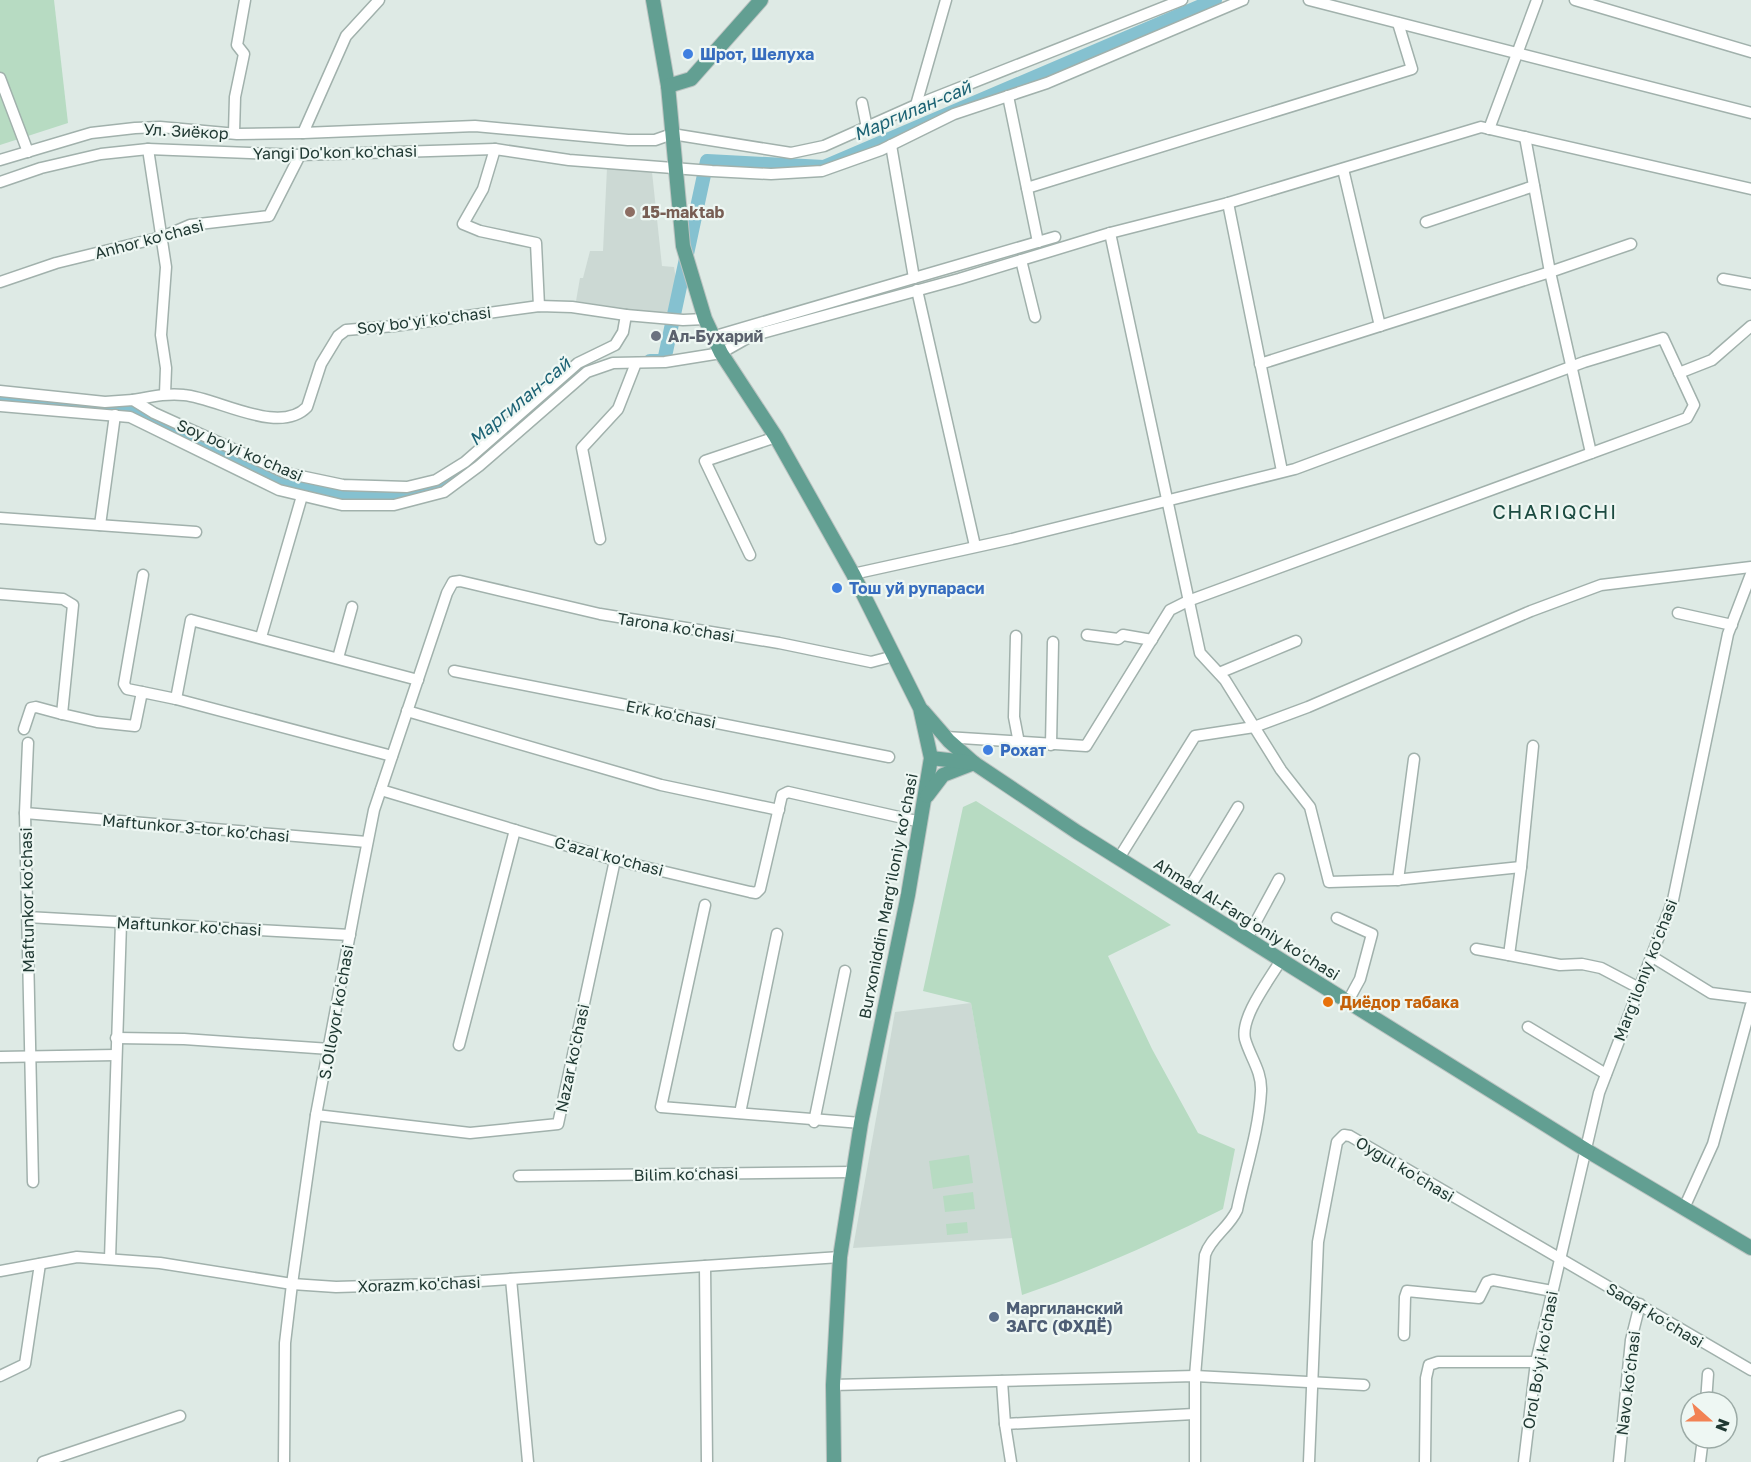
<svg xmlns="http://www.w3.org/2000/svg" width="1751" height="1462" font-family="'Golos Text',sans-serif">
<rect width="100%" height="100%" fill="#deeae5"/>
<!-- built -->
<g fill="#ccd9d4">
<polygon points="607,168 652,172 662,266 674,267 681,309 659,314 576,301 580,278 583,278 590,251 603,251"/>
<polygon points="971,1003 1013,1238 853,1248 895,1012"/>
</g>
<!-- green -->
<g fill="#b7dbc2">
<polygon points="0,0 54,0 68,123 0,145"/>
<path d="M976,801L1171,925L1108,956L1152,1049L1198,1133L1235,1149L1223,1209C1157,1242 1092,1271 1022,1295L971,1003L923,991L963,807Z"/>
<polygon points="969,1155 973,1183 933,1189 929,1161"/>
<polygon points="973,1192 975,1209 945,1212 943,1196"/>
<polygon points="967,1222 968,1233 947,1235 946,1224"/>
</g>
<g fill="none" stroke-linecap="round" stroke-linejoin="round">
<!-- river -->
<g stroke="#85c1d0" stroke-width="14">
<polyline points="650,361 664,361 707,161 824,167 1215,0"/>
<polyline points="0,399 135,411 286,480 351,494 400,494 453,481 579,372"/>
</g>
<!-- minor casing -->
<g stroke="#a1b1ac" stroke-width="13">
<g id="minor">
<polyline points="379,0 346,36 303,133 475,126 628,140 655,140 672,134 791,153 824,146 916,105 946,0"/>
<polyline points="1309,0 1751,113"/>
<polyline points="1575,0 1751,52"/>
<polyline points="0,78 28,152"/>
<polyline points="1008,96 1038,242"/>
<polyline points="862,103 867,128"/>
<polyline points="916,105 1182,0"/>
<polyline points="1489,129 1537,0"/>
<polyline points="234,133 235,97 244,54 237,45 245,0"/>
<polyline points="1525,137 1550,272 1591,453"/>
<polyline points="891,145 914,278 1055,237"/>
<polyline points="148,149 166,267 161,335 166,368 165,394"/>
<polyline points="495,149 483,189 463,224 480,231 536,243 539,306"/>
<polyline points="0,160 91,133 135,128 160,127 237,134 303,133"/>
<polyline points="1343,169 1380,326"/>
<polyline points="0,182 41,168 101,154 148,149 300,155 495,149 569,160 712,171 771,174 822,171 881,150 954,114 1047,83 1243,0"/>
<polyline points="1027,188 1412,69 1398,23"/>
<polyline points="1228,203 1282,471"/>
<polyline points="1426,222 1534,186"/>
<polyline points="1110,233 1200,653 1225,680 1281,770 1310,807 1329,882 1395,880 1521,867"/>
<polyline points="1021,260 1035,317"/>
<polyline points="1723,279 1751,284"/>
<polyline points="0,282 56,263 162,237 190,225 269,216 300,155"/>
<polyline points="917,290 975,546"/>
<polyline points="712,337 914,278"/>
<polyline points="1260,364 1550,272 1631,244"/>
<polyline points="1679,373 1712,360 1751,326"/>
<polyline points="0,391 105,402 133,400 154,413 286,473 343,485 407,487 436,480 465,462 578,363 615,345 623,332 626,315 683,320 705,319"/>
<path d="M133,400C150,397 166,393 184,395C218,398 279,436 307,407L321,364L338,336L346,330L394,326L539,306L572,307L626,315"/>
<polyline points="0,406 130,417 279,490 342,505 394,505 444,492 479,466 587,372 613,363 665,362 721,353 751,336 959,279 1110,233 1228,203 1481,127 1751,189"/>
<polyline points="0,518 196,532"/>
<polyline points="100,525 115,415"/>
<polyline points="600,539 582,448 618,409 636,363"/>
<polyline points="750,555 705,461 776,437"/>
<polyline points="853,574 1012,539 1295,469 1584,362 1663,338 1694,405 1687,418 1188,601 1170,610 1086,746 946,737"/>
<polyline points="0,594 63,599 73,605 62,714 97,722 135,726 142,692 176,699 191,620 418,680"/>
<polyline points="1678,613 1732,625"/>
<polyline points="1087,635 1118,639 1123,635 1152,640"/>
<polyline points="1016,636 1014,717 1019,743"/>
<polyline points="261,637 302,496"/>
<polyline points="338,658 352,607"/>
<polyline points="454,671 889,757"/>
<polyline points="1219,673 1296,641"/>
<polyline points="142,692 127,689 124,684 143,575"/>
<polyline points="176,699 392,756"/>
<polyline points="407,711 661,785 779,810"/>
<polyline points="24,729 31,708 36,707 62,714"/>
<polyline points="28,743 25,813 33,1182"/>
<polyline points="1051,745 1053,642"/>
<polyline points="1533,746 1521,867 1509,955 1560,965 1582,964 1601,968 1639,988"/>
<polyline points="381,790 615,860 750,892 756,893 760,889 782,795 788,792 921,822"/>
<polyline points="25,813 367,842"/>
<polyline points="1119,858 1195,736 1254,727 1308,707 1531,611 1601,585 1751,567"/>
<polyline points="1398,880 1414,759"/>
<polyline points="1183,898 1238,807"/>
<polyline points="705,905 661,1107 861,1123"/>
<polyline points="27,917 350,935"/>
<polyline points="1337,918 1372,934 1360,979 1348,1001"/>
<polyline points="1247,938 1279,879"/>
<polyline points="1476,949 1509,955"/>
<polyline points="1651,956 1711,993 1751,998"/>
<polyline points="1528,1027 1606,1074"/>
<polyline points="116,1038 184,1039 330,1049"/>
<polyline points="459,1045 515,830"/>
<polyline points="0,1057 116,1055"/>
<polyline points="740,1113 777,934"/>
<polyline points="316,1115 470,1133 558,1124 615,860"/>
<polyline points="814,1122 845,971"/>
<polyline points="519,1176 853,1172"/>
<polyline points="1684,1208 1713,1144 1751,1005"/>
<polyline points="110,1259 121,923"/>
<polyline points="705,1266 707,1462"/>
<polyline points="0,1271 77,1257 160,1263 292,1284 336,1287 435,1284 840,1257"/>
<polyline points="511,1279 528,1462"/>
<polyline points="1404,1335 1405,1297 1407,1291 1479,1298 1487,1282 1493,1280 1552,1291"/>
<polyline points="0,1376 25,1364 40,1264"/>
<polyline points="1002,1381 1005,1424 1011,1462"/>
<polyline points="833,1385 1195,1376 1364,1385"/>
<polyline points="1706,1402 1708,1374"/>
<polyline points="1005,1424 1194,1414"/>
<polyline points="43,1462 180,1416"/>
<polyline points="284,1462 285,1343 292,1284 316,1115 357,896 374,810 447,593 453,582 460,581 600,614 779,643 871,662 894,656"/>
<path d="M1195,1462V1376L1205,1255C1211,1237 1229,1228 1237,1210C1245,1171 1259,1131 1261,1091C1262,1071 1250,1057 1245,1039C1240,1017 1270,979 1281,960"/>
<polyline points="1309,1462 1318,1242 1337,1142 1344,1135 1350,1136 1751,1370"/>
<polyline points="1425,1462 1426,1378 1429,1365 1438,1362 1536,1362"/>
<polyline points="1524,1462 1536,1362 1599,1093 1673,900 1728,634 1751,574"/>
<polyline points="1619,1462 1631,1340 1640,1304"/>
<polyline points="1700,1462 1703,1438"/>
</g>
</g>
<!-- major casing -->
<g stroke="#bcc4c2" stroke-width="16">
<g id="major">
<polyline points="653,0 668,86 683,246 705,319 721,353 776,437 853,574 920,708 931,758 908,895 861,1123 840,1257 833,1385 834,1462"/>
<polyline points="668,86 691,79 761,0"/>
<polyline points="923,711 949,741 974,763 943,775 927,796"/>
<polyline points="931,758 974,763 1077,832 1281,960 1586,1150 1751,1248"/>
</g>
</g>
<!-- minor -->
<use href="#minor" stroke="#fff" stroke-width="10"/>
<!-- major -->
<use href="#major" stroke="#629f92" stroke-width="14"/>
</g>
<!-- markers -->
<g fill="#3f7fe0" stroke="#eef7f3" stroke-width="2">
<circle cx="688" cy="54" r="6"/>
<circle cx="837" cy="588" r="6"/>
<circle cx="988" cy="750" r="6"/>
</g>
<circle fill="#8d6e63" stroke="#eef7f3" stroke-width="2" cx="630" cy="212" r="6"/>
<circle fill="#6b7280" stroke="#eef7f3" stroke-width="2" cx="656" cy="336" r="6"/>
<circle fill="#e8710a" stroke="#eef7f3" stroke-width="2" cx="1328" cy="1002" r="6"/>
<circle fill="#5c6f8a" stroke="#eef7f3" stroke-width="2" cx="994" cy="1317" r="6"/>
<g text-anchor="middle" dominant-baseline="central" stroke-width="4.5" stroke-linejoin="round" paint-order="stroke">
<!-- shop labels -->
<g font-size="16" font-weight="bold" fill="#366cbe" stroke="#eef7f3" text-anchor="start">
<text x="700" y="54">Шрот, Шелуха</text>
<text x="849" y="588">Тош уй рупараси</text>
<text x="1000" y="750">Рохат</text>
</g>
<!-- street labels -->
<g font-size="16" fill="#203933" stroke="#eef7f3">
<text transform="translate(186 131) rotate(3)">Ул. Зиёкор</text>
<text transform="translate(335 152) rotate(-1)">Yangi Do'kon ko'chasi</text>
<text transform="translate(149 239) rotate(-15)">Anhor ko'chasi</text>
<text transform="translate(424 320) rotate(-7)">Soy bo'yi ko'chasi</text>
<text transform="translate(240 450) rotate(23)">Soy boʻyi koʻchasi</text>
<text transform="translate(676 627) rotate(9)">Tarona koʻchasi</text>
<text transform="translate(671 714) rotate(11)">Erk koʻchasi</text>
<text transform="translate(196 828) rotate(5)">Maftunkor 3-tor koʼchasi</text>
<text transform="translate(609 856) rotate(15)">G'azal ko'chasi</text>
<text transform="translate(888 896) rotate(-79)">Burxoniddin Marg’iloniy ko’chasi</text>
<text transform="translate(27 900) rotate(-91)">Maftunkor koʻchasi</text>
<text transform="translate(1247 919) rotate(32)">Ahmad Al-Fargʻoniy koʻchasi</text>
<text transform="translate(189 926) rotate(3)">Maftunkor ko'chasi</text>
<text transform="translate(1645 970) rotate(-69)">Margʻiloniy koʻchasi</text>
<text transform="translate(336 1012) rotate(-80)">S.Olloyor koʻchasi</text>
<text transform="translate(572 1058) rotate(-78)">Nazar ko'chasi</text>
<text transform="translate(1405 1169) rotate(31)">Oygul koʻchasi</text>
<text transform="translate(686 1174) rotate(-1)">Bilim koʻchasi</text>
<text transform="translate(419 1284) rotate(-2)">Xorazm ko'chasi</text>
<text transform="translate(1655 1315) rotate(31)">Sadaf koʻchasi</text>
<text transform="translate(1540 1360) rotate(-80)">Orol Boʻyi koʻchasi</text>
<text transform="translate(1628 1383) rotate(-83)">Navo koʻchasi</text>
</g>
<!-- education labels -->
<g font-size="16" font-weight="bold" fill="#785e54" stroke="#eef7f3" text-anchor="start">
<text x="642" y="212">15-maktab</text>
</g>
<!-- worship labels -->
<g font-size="16" font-weight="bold" fill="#5b616d" stroke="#eef7f3" text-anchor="start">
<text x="668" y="336">Ал-Бухарий</text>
</g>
<!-- food labels -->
<g font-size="16" font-weight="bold" fill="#c56008" stroke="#eef7f3" text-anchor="start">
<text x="1340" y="1002">Диёдор табака</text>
</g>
<!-- service labels -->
<g font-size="16" font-weight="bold" fill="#4e5e75" stroke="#eef7f3" text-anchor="start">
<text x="1006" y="1308">Маргиланский<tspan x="1006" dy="18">ЗАГС (ФХДЁ)</tspan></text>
</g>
<!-- water labels -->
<g font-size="18" font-style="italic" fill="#1b6274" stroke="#eef7f3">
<text transform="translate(912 110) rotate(-23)">Маргилан-сай</text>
<text transform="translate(519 401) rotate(-40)">Маргилан-сай</text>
</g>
<!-- quarter labels -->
<g font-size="20" letter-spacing="1.5" fill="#1c4b41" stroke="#eef7f3">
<text x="1555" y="511">CHARIQCHI</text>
</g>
</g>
<!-- north arrow -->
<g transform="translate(1709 1420) rotate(111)"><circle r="28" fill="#eef7f3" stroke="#9caba6" stroke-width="1.5"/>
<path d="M0-4.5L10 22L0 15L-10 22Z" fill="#f28254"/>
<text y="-9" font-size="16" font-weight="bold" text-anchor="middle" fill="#203933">N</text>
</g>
</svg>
